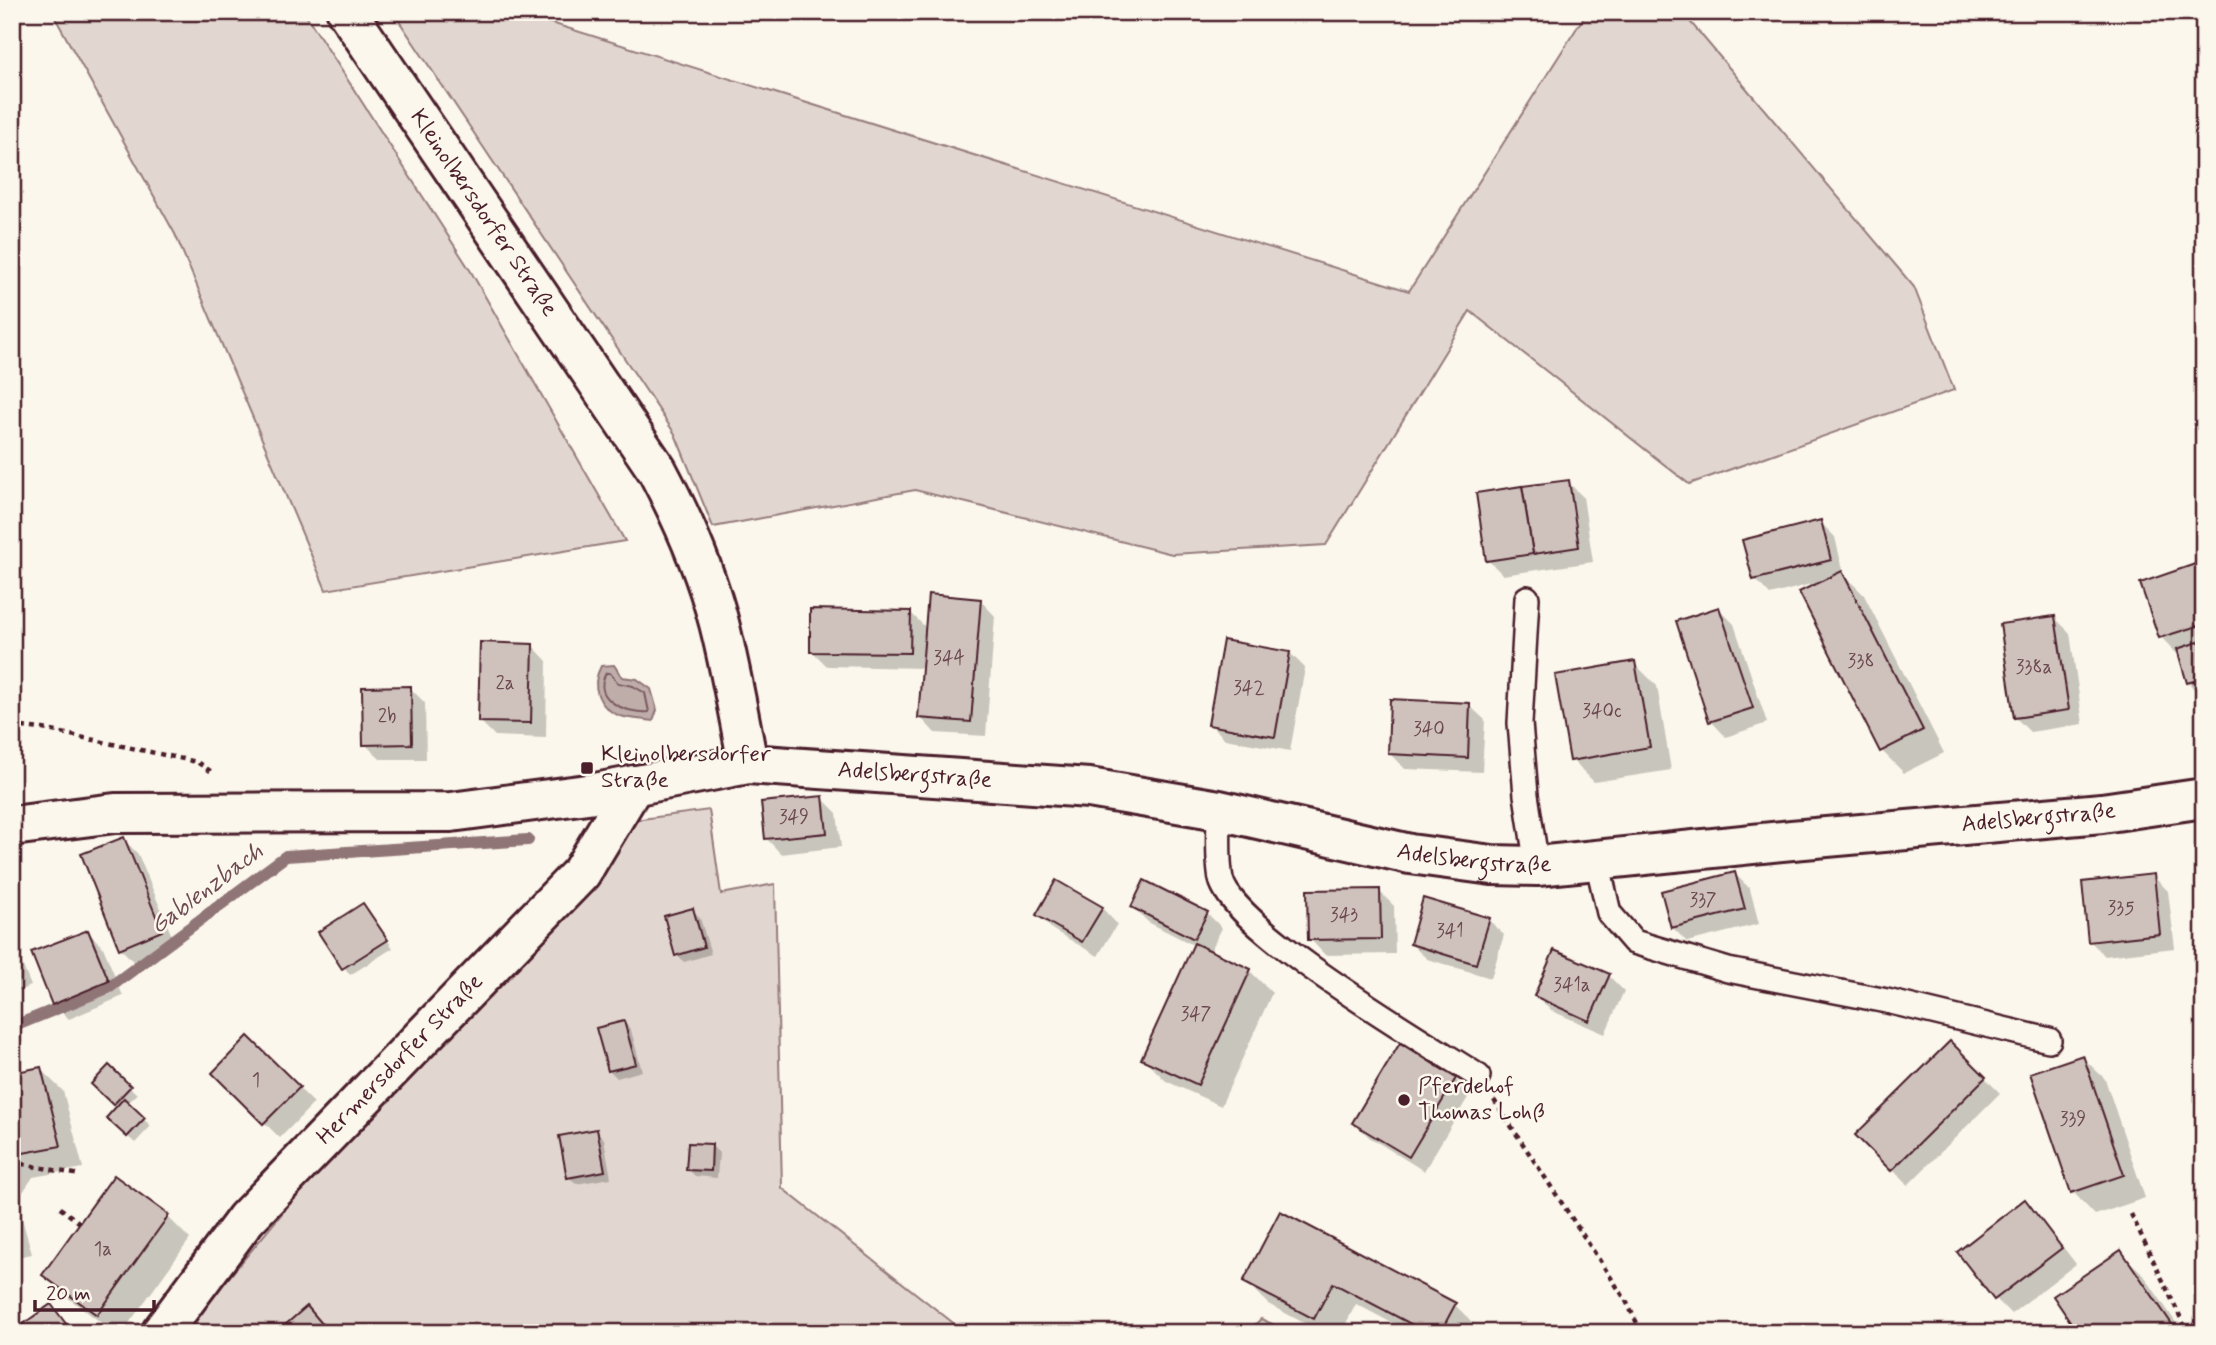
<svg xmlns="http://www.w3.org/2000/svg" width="2216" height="1345" font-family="Mynerve,sans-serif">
<rect width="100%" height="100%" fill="#fbf7ec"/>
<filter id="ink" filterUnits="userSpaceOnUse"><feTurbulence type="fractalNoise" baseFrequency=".0143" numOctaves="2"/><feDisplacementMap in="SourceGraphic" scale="14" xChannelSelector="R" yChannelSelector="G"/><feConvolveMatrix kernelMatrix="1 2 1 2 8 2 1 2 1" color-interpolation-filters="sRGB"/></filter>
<g filter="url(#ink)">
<!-- green -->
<g fill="#e2d7d0" stroke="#967b7e" stroke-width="2">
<polygon points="52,12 304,12 470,270 625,541 326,590 175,234"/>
<polygon points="393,12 516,12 1409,291 1587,12 1682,12 1914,287 1954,390 1689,484 1470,311 1326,545 1172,554 915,490 713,527 675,434"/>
<polygon points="709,810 721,894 775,884 782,1188 966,1333 183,1333 604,824"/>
<polygon points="1261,1319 1292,1333 1246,1333"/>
</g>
<!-- water -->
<path fill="#bfadaa" stroke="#907477" stroke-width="2" d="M614,665L622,677L637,679L651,689L657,710L653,721C643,719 630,719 620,716C598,708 590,686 601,666Z"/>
<!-- shadow -->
<g fill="#0003">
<polygon points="1568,482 1583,497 1593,562 1503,575 1488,560"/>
<polygon points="1820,522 1835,537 1844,575 1864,595 1944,753 1904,773 1882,751 1822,581 1770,595 1755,579"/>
<polygon points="2204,563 2204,687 2195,690 2188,682 2179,651 2176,653 2161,637 2142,584"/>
<polygon points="980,600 995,616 986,736 935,733 920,717 924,668 827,666 812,651 910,612 927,629"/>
<polygon points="1719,609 1734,624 1767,723 1726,737 1711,721 1678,622"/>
<polygon points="2055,618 2070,633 2083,724 2030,732 2015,717"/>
<polygon points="532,645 547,661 546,738 495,736 480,721"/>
<polygon points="1290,653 1305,668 1290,751 1225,739 1210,724"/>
<polygon points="1634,663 1657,686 1671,770 1594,782 1572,760"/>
<polygon points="410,688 425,703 426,759 380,759 365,744"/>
<polygon points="1469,705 1485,720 1482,772 1405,769 1390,754"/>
<polygon points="822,798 837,813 841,847 781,854 766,838"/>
<polygon points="123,839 138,854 176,946 135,963 120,948"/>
<polygon points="1735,874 1750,889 1759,924 1687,942 1672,927"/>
<polygon points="2153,876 2168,891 2175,948 2105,956 2090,941"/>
<polygon points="1379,891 1394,906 1395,954 1325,955 1310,939"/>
<polygon points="363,905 393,948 350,975 320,933"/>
<polygon points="1133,907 1207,913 1222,928 1210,952 1250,971 1272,993 1221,1106 1166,1081 1144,1059 1195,946 1148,922"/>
<polygon points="1102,908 1117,924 1098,956 1053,930 1038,915"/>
<polygon points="693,910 700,918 711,954 684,962 677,955"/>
<polygon points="1489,920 1504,935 1491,978 1427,959 1411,944"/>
<polygon points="88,932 103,947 123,996 69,1019 54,1004"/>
<polygon points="12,939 31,986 12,993"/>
<polygon points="1609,976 1624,991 1605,1034 1552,1011 1536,996"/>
<polygon points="624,1022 631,1030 642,1071 617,1078 609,1070"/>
<polygon points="248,1038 314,1103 280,1138 214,1073"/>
<polygon points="1950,1043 2000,1093 1908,1185 1858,1135"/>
<polygon points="2082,1057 2105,1079 2145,1198 2095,1215 2073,1192"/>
<polygon points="109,1067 137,1094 127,1104 151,1126 135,1143 115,1125 117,1108 93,1084"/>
<polygon points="40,1069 63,1091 83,1168 33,1177 17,1201 32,1254 12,1258 12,1075"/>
<polygon points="1455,1079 1470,1094 1424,1171 1369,1137 1354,1122"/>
<polygon points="597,1131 604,1139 611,1178 576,1184 569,1177"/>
<polygon points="712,1146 719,1153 717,1178 695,1176 688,1169"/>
<polygon points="115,1178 168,1217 190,1239 122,1333 115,1333 67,1297 45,1275"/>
<polygon points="2025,1202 2040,1217 2076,1264 2011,1314 1996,1299 1959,1253"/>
<polygon points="1281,1213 1455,1305 1477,1327 1474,1333 1411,1333 1356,1304 1341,1333 1323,1333 1268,1304 1245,1281"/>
<polygon points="2120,1252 2143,1274 2183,1333 2081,1333"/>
</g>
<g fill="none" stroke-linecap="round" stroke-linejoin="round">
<!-- shore -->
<path stroke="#79585e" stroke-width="2" d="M606,673H610L618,683L633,686L645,693L649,712C627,714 591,700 606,673Z"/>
<!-- stream -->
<polyline stroke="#907477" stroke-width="12" points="12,1027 110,987 286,856 528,840"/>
</g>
<!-- building -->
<g fill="#cfc2bc" stroke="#4a1f2b" stroke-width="2">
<polygon points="1569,480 1579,547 1533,554 1522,486"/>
<polygon points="1522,486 1533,554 1486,561 1476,493"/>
<polygon points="1821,520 1831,560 1753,580 1742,540"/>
<polygon points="2204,561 2204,624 2159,638 2140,583"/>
<polygon points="1842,571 1923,730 1880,752 1799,592"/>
<polygon points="928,594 981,599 971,722 918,718"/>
<polygon points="1719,607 1753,708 1709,722 1676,621"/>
<polygon points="810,609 911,611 910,653 810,652"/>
<polygon points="2055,616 2069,710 2014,718 2000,624"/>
<polygon points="1223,640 1290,652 1275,737 1208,725"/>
<polygon points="2204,640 2204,678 2187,683 2177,649"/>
<polygon points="480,642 533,644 531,723 478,722"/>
<polygon points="1635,661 1650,747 1570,761 1555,675"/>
<polygon points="411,686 412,744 363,745 362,687"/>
<polygon points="1390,699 1470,703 1468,758 1388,754"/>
<polygon points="823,796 827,833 765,839 761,802"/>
<polygon points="124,837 162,931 119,949 81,854"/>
<polygon points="1735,872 1745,909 1671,928 1661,891"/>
<polygon points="2154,874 2160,934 2088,942 2082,882"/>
<polygon points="1056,880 1103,907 1082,942 1036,915"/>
<polygon points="1144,880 1208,912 1194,939 1131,907"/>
<polygon points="1380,889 1381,939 1308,940 1307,890"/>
<polygon points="1423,898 1490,918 1476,964 1410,944"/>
<polygon points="363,903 388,940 342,969 318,932"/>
<polygon points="693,908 704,947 675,956 664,916"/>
<polygon points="88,930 109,981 52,1005 31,952"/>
<polygon points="1194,943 1251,969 1198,1085 1141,1059"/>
<polygon points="1554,950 1610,974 1589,1021 1534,996"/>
<polygon points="624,1021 636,1064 608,1071 596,1028"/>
<polygon points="248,1036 300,1087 263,1124 212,1073"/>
<polygon points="1950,1041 1986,1077 1891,1171 1855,1135"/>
<polygon points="1400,1043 1456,1078 1409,1157 1352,1123"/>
<polygon points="2083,1055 2124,1175 2071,1193 2030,1073"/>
<polygon points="109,1065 131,1086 113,1105 91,1084"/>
<polygon points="41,1067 61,1146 12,1155 12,1073"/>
<polygon points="124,1098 145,1118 127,1137 106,1118"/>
<polygon points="597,1129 605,1171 567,1178 559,1136"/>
<polygon points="688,1143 712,1144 711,1171 686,1170"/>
<polygon points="114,1175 169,1215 97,1315 42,1275"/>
<polygon points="2025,1199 2062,1248 1994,1300 1957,1252"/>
<polygon points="1280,1211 1456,1303 1440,1333 1428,1333 1333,1283 1314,1319 1243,1282"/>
<polygon points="2121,1250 2178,1333 2078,1333 2053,1296"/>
<polygon points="51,1304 73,1333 12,1333 12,1332"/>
<polygon points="307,1306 330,1333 278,1333 277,1332"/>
</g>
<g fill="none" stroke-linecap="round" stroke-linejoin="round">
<!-- service casing -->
<g stroke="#4a1f2b" stroke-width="28">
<g id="service">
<polyline points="1527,598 1520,723 1526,795 1537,866"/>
<path d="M1219,810C1219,831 1217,860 1221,879C1232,929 1429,1044 1478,1076"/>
<polyline points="1597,861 1609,913 1634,942 1728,970 1887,1001 2049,1040"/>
</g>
</g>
<!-- minor casing -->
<g stroke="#4a1f2b" stroke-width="44">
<g id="minor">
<path id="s1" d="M347,12L657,470C683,519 705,569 719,623C731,670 739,717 748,764"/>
<path id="s2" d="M161,1333L246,1219L581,873L634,785"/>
</g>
</g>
<!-- tertiary casing -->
<g stroke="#4a1f2b" stroke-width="44">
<g id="tertiary">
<path id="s3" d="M12,826L115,813L451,812L595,793L748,764L1089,788L1219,810L1410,854L1492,865L1537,866L1792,840L2102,813L2204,798"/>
</g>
</g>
<!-- path -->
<g stroke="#4a1f2b" stroke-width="4.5" stroke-dasharray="5 5" stroke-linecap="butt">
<polyline points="12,726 43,729 197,762 212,772"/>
<polyline points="1494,1100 1625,1299 1642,1333"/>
<polyline points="12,1162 80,1175"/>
<polyline points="60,1208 80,1223"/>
<polyline points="2131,1214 2188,1333"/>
</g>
<!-- service -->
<use href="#service" stroke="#fbf7ec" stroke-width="23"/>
<!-- minor -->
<use href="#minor" stroke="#fbf7ec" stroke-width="38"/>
<!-- tertiary -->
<use href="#tertiary" stroke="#fbf7ec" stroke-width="38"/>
</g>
</g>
<!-- markers -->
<g fill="#4a1f2b" stroke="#fbf7ec" stroke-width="2.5">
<rect x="580" y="761" width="14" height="14" rx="3.5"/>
<circle cx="1404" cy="1100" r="7"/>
</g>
<g text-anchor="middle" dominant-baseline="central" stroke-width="5" stroke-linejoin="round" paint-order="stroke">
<!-- number labels -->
<g font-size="19" fill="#6b484f">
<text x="949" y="658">344</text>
<text x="1861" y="661">338</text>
<text x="2034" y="667">338a</text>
<text x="505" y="683">2a</text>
<text x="1249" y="688">342</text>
<text x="1602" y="711">340c</text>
<text x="387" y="716">2b</text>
<text x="1429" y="729">340</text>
<text x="794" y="817">349</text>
<text x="1703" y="900">337</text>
<text x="2121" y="908">335</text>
<text x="1344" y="915">343</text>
<text x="1450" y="931">341</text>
<text x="1572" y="985">341a</text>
<text x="1196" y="1014">347</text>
<text x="256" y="1080">1</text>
<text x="2073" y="1119">339</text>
<text x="103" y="1249">1a</text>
</g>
<!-- street labels -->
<g font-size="23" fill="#4a1f2b" stroke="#fbf7ec">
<text stroke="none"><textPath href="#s1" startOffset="243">Kleinolbersdorfer Straße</textPath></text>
<text stroke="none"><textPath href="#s3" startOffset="908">Adelsbergstraße</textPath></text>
<text stroke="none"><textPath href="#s3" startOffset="2042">Adelsbergstraße</textPath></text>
<text stroke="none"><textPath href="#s3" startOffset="1475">Adelsbergstraße</textPath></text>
<text stroke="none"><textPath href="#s2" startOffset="364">Hermersdorfer Straße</textPath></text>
</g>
<!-- poi labels -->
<g font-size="23" fill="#4a1f2b" stroke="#fbf7ec" text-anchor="start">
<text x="601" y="755">Kleinolbersdorfer<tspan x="601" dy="26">Straße</tspan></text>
<text x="1418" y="1087">Pferdehof<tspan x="1418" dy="26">Thomas Lohß</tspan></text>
</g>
<!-- water labels -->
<g font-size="24" font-style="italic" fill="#6d4a51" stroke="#fbf7ec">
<text transform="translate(207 889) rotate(-37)">Gablenzbach</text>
</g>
</g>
<!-- margin -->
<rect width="2216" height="1345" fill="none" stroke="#fbf7ec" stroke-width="42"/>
<rect x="21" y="21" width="2174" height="1303" fill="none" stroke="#4a1f2b" stroke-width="2.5" filter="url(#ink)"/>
<!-- scale -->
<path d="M35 1300v10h119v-10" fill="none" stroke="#4a1f2b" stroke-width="3.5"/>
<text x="46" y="1300" font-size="21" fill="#4a1f2b" stroke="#fbf7ec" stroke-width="5" paint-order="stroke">20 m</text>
</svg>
